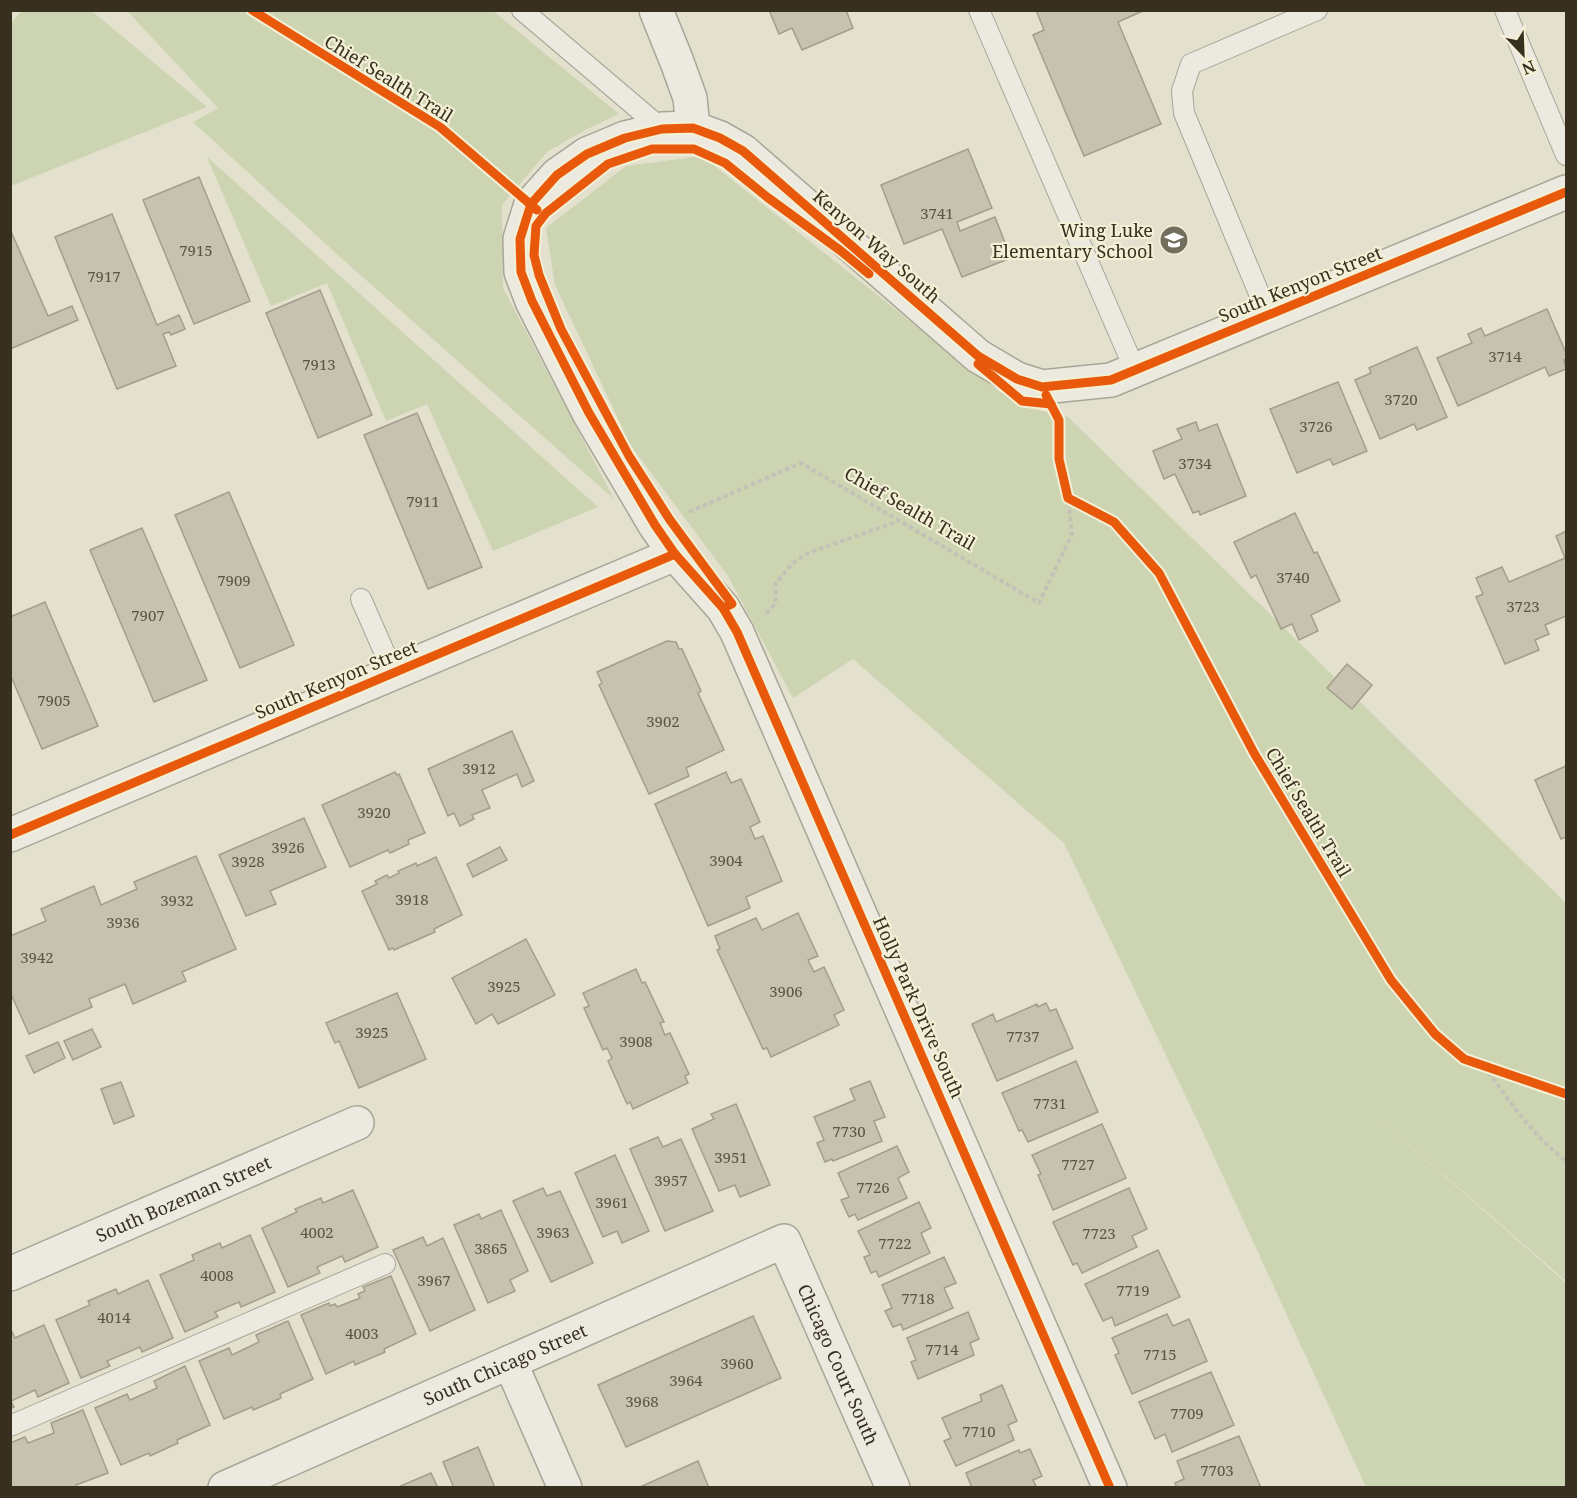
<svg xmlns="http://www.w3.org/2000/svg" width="1577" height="1498" font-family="'Noto Serif',serif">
<rect width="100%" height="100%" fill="#e3e1ce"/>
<!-- green -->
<g fill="#ccd4b2">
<polygon points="22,11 92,11 207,107 11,186 11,23"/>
<polygon points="127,11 493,11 619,114 585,130 547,152 502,205 503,288 614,499 340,257 193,122 218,108"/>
<polygon points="702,156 997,390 1029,408 1068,417 1566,903 1566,1281 1369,1110 1566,1283 1566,1487 1366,1487 1199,1124 1064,843 853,659 793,698 728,576 631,446 555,285 546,228 626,166"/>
<polygon points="207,157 598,507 493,551 427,404 386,421 327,283 271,306"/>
</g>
<!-- building -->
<g fill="#c7c1af" stroke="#a39d8d" stroke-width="1.5">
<polygon points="769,10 846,10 853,28 802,50 792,28 779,34"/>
<polygon points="1036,10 1145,10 1118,22 1161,124 1084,156 1033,35 1044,30"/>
<polygon points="968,149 992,208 957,222 960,231 995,217 1011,258 962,277 942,229 904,244 881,185"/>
<polygon points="199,177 250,301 194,324 143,200"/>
<polygon points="112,214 157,325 179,315 185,329 171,335 169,332 163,334 176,366 117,389 55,237"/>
<polygon points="10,229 48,316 72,306 78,320 10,349"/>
<polygon points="320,290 372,415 318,438 266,313"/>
<polygon points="1547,309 1566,353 1566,359 1564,360 1566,369 1549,376 1545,367 1458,406 1437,358 1472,343 1468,334 1481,328 1485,336"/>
<polygon points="1417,347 1447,417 1417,430 1414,424 1380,439 1355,380 1371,373 1369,368"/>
<polygon points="1338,382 1367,451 1333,465 1330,459 1297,473 1270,409"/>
<polygon points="417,413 482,567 428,589 364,435"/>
<polygon points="1196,422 1199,431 1217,424 1246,496 1200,515 1199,511 1193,513 1175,474 1164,479 1153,451 1182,439 1177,429"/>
<polygon points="229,492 294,645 240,668 175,515"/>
<polygon points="1295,513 1314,553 1317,552 1340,601 1311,615 1318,631 1299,640 1292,624 1281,629 1256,575 1251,578 1234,542"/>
<polygon points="142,528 207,680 154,702 90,550"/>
<polygon points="1566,531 1566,616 1545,625 1549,634 1535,640 1539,650 1505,664 1476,597 1483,594 1476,578 1502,567 1509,582 1565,558 1556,536"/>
<polygon points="45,602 98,726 42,749 10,674 10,617"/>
<polygon points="667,641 676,642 679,649 682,649 701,691 698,693 724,750 686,768 689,776 649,794 599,685 602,683 597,672"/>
<polygon points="1347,664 1372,685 1352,709 1327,688"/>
<polygon points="512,731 534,781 522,787 517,774 482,790 490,808 472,815 474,819 460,826 454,813 448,816 428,769"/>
<polygon points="1566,766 1566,837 1561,839 1535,780"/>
<polygon points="395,772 397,775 399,774 425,833 408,840 409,844 390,853 388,850 350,867 322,805"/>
<polygon points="726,772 731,783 741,779 760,822 750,827 755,839 763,836 782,881 746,897 750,908 708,926 655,804"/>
<polygon points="304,818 326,867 270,891 276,904 246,916 219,855"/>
<polygon points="500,847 507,860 473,877 467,864"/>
<polygon points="196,856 236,949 182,972 186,981 133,1004 125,984 89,999 92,1007 29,1034 10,992 10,936 46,921 41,909 94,886 101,905 137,889 134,882"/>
<polygon points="436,857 462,915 434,929 435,932 394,950 393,948 389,950 362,891 377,884 375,881 387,875 389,878 399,873 398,871 416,863 417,866"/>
<polygon points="798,913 818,956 808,960 814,972 824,967 844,1010 834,1015 839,1025 771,1057 767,1048 763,1049 717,950 720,949 715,936 756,918 762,930"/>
<polygon points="526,939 555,995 498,1024 492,1014 476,1024 452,978"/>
<polygon points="636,969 642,983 645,982 664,1022 660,1023 665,1035 670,1033 689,1074 685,1076 688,1083 633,1109 630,1102 627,1104 608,1061 612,1058 607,1048 603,1050 584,1008 589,1006 583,993"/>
<polygon points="397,993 426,1059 359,1088 339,1041 335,1043 326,1023"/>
<polygon points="1046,1003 1050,1011 1056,1009 1073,1048 997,1081 972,1024 993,1014 996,1022 1037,1004 1038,1007"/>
<polygon points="92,1029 101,1047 73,1060 64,1041"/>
<polygon points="58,1042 65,1058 34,1073 26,1056"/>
<polygon points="1076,1061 1098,1112 1028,1142 1022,1130 1019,1131 1002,1093"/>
<polygon points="870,1081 885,1117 874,1121 882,1141 833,1161 832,1159 825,1162 817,1143 824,1140 814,1117 855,1100 850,1089"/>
<polygon points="121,1082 134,1116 114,1124 101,1089"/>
<polygon points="736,1104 770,1185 740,1197 735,1185 719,1191 692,1129 714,1119 711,1114"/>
<polygon points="1102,1124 1126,1178 1053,1210 1038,1175 1041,1174 1032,1155"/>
<polygon points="658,1137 663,1147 681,1139 713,1211 665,1231 630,1149"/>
<polygon points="897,1146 909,1172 898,1178 907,1198 858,1220 855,1214 849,1217 841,1200 849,1197 838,1173"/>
<polygon points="615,1155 649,1231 622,1243 617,1231 603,1237 575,1173"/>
<polygon points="543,1188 547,1196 560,1191 593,1263 551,1282 513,1201"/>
<polygon points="1129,1188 1147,1229 1132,1236 1137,1247 1082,1273 1077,1263 1073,1265 1053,1222"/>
<polygon points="353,1190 378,1247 345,1262 342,1256 317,1267 320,1273 288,1287 262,1228 297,1212 295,1209 321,1198 323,1203"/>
<polygon points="919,1202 931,1228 921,1233 930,1253 879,1277 876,1271 871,1273 864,1257 870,1255 858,1231"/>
<polygon points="501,1210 528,1271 510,1280 515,1291 488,1303 454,1225 479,1214 481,1219"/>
<polygon points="250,1235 275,1292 241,1307 239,1302 215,1312 218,1317 185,1332 160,1275 194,1260 192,1255 220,1243 222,1248"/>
<polygon points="423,1237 427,1246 443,1238 475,1310 430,1331 393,1250"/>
<polygon points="1158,1250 1180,1297 1115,1326 1112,1317 1103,1321 1085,1284"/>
<polygon points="944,1257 956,1283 944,1288 953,1308 903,1330 901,1324 893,1327 885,1311 892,1308 882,1285"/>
<polygon points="391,1276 416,1334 384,1349 385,1352 355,1365 354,1361 326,1374 301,1315 329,1303 330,1306 335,1304 337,1307 360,1298 358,1294 365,1291 363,1287"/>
<polygon points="148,1280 173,1338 142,1352 140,1347 107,1361 110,1366 81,1378 56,1320 90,1305 88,1301 116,1289 118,1294"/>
<polygon points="968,1312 979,1339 970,1343 974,1355 918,1379 911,1362 916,1360 907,1338"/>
<polygon points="1167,1314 1173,1326 1189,1319 1207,1361 1132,1394 1115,1355 1119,1353 1112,1338"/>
<polygon points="753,1316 781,1378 626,1447 598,1385"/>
<polygon points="288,1321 313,1379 280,1394 281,1398 253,1410 252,1407 224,1419 199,1361 229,1348 232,1355 259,1342 256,1335"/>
<polygon points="44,1325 69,1383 38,1397 35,1390 11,1401 14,1407 10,1409 10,1332 12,1332 15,1338"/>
<polygon points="185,1366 210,1425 177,1440 178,1443 150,1456 149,1453 121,1465 95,1408 127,1394 130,1400 157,1388 154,1381"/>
<polygon points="1211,1372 1234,1425 1172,1452 1165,1434 1155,1439 1139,1402"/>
<polygon points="1002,1385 1017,1421 1008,1425 1014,1440 956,1466 944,1441 951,1438 942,1418 982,1401 980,1395"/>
<polygon points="83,1410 108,1473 76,1485 77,1488 10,1488 10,1443 25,1437 28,1443 54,1433 51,1423"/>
<polygon points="1239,1436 1261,1488 1177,1488 1175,1483 1184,1479 1177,1461"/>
<polygon points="478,1447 495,1488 454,1488 443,1462"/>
<polygon points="1030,1449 1042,1476 1033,1480 1037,1488 972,1488 966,1473 1019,1450 1020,1453"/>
<polygon points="698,1461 709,1488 638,1488"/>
<polygon points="431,1473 438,1488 396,1488"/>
</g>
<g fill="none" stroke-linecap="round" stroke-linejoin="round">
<!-- lane casing -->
<g stroke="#a8a597" stroke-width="22">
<g id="lane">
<polyline points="522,10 662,129"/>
<polyline points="979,10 1135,370"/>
<polyline points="1505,10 1566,155"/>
<polyline points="1268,315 1184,113 1182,91 1191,64 1317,10"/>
<polyline points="361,599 393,672"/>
<polyline points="10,1426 385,1264"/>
</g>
</g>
<!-- street casing -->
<g stroke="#a8a597" stroke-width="36">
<g id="street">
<polyline points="656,10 677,62 690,98 693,128"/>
<polyline points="10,835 675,554"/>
<path id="s1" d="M10,1274L357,1123"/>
<polyline points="510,1362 565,1488"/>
<path id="s2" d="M225,1488L784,1241L893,1488"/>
<polyline points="1110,1488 737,632 723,608 675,554 655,525 589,413 532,301 521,272 520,239 531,204 557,175 587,154 625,138 662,129 693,128 720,138 743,151 978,356 1017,379 1042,387 1111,380 1566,192"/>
</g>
</g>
<!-- path -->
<g stroke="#c4c2b6" stroke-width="4" stroke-dasharray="4.5 3" stroke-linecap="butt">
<polyline points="689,512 801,463 1039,603 1072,534 1068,498"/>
<path d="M766,613C777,606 777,596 775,584L793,563L808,553L899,521"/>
<path d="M1484,1066C1509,1101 1532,1135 1566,1161"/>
</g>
<!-- lane -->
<use href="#lane" stroke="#eceae0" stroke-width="20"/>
<!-- street -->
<use href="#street" stroke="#eceae0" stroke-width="33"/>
<!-- cycleway casing -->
<g stroke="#f3f0d5" stroke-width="13">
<g id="cycleway">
<polyline points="252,10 440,127 537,210"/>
<polyline points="978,364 1022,401 1051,404"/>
<polyline points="1046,395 1059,420 1059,459 1068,498 1114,522 1159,573 1254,753 1391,980 1435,1034 1464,1059 1566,1094"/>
<polyline points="723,608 732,604 670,520 629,456 561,329 539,275 534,255 536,226 546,213 608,164 652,149 694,149 725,163 767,197 841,251 869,274"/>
<polyline points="10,835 675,554"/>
<polyline points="1110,1488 737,632 723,608 675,554 655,525 589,413 532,301 521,272 520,239 531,204 557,175 587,154 625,138 662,129 693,128 720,138 743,151 978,356 1017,379 1042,387 1111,380 1566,192"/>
</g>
</g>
<!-- cycleway -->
<use href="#cycleway" stroke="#e8590c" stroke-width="9"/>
</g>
<!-- icons -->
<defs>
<g id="school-disc" transform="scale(1.5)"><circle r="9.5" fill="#736d5d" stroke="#f3f0d5"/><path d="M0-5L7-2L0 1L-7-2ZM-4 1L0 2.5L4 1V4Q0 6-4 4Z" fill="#fff"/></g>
</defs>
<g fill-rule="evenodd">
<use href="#school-disc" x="1174" y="240"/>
</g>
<g text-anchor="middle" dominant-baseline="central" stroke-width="4.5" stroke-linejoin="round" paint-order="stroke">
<!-- number labels -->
<g font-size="15" fill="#5b5444">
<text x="937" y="213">3741</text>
<text x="196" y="250">7915</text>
<text x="104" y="276">7917</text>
<text x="1505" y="356">3714</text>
<text x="319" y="364">7913</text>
<text x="1401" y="399">3720</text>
<text x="1316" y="426">3726</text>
<text x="1195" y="463">3734</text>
<text x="423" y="501">7911</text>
<text x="1293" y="577">3740</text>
<text x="234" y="580">7909</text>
<text x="1523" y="606">3723</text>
<text x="148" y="615">7907</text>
<text x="54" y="700">7905</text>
<text x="663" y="721">3902</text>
<text x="479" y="768">3912</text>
<text x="374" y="812">3920</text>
<text x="288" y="847">3926</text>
<text x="726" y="860">3904</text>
<text x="248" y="861">3928</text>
<text x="412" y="899">3918</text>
<text x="177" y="900">3932</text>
<text x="123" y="922">3936</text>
<text x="37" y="957">3942</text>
<text x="504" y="986">3925</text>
<text x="786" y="991">3906</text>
<text x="372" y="1032">3925</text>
<text x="1023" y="1036">7737</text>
<text x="636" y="1041">3908</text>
<text x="1050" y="1103">7731</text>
<text x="849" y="1131">7730</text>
<text x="731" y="1157">3951</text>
<text x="1078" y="1164">7727</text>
<text x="671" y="1180">3957</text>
<text x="873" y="1187">7726</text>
<text x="612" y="1202">3961</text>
<text x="317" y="1232">4002</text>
<text x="553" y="1232">3963</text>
<text x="1099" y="1233">7723</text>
<text x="895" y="1243">7722</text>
<text x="491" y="1248">3865</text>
<text x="217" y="1275">4008</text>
<text x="434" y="1280">3967</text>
<text x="1133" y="1290">7719</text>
<text x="918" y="1298">7718</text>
<text x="114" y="1317">4014</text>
<text x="362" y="1333">4003</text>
<text x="942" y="1349">7714</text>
<text x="1160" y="1354">7715</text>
<text x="737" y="1363">3960</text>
<text x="686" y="1380">3964</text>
<text x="642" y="1401">3968</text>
<text x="1187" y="1413">7709</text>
<text x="979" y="1431">7710</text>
<text x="1217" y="1470">7703</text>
</g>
<!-- street labels -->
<g font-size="18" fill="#372f20" stroke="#f3f0d5">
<text transform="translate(389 78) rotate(32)">Chief Sealth Trail</text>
<text transform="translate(877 246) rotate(41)">Kenyon Way South</text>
<text transform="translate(1300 284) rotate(-22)">South Kenyon Street</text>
<text transform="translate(910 508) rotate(30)">Chief Sealth Trail</text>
<text transform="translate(336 679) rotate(-23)">South Kenyon Street</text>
<text transform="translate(1309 812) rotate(59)">Chief Sealth Trail</text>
<text transform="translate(919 1007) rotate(66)">Holly Park Drive South</text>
<text stroke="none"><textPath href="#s1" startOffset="189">South Bozeman Street</textPath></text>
<text stroke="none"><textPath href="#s2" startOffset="306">South Chicago Street</textPath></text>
<text stroke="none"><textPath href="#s2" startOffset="746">Chicago Court South</textPath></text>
</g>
<!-- poi labels -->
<g font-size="18" fill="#372f20" stroke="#f3f0d5" text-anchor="end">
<text x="1153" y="230">Wing Luke<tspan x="1153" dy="21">Elementary School</tspan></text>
</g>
</g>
<!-- border -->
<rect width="1577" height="1498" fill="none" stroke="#372f20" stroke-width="24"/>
<!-- north arrow -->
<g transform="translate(1523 54) rotate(157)" stroke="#f3f0d5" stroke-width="4.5" paint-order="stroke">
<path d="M0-4.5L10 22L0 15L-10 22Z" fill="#372f20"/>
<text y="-9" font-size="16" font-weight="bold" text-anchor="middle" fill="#372f20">N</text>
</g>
</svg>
